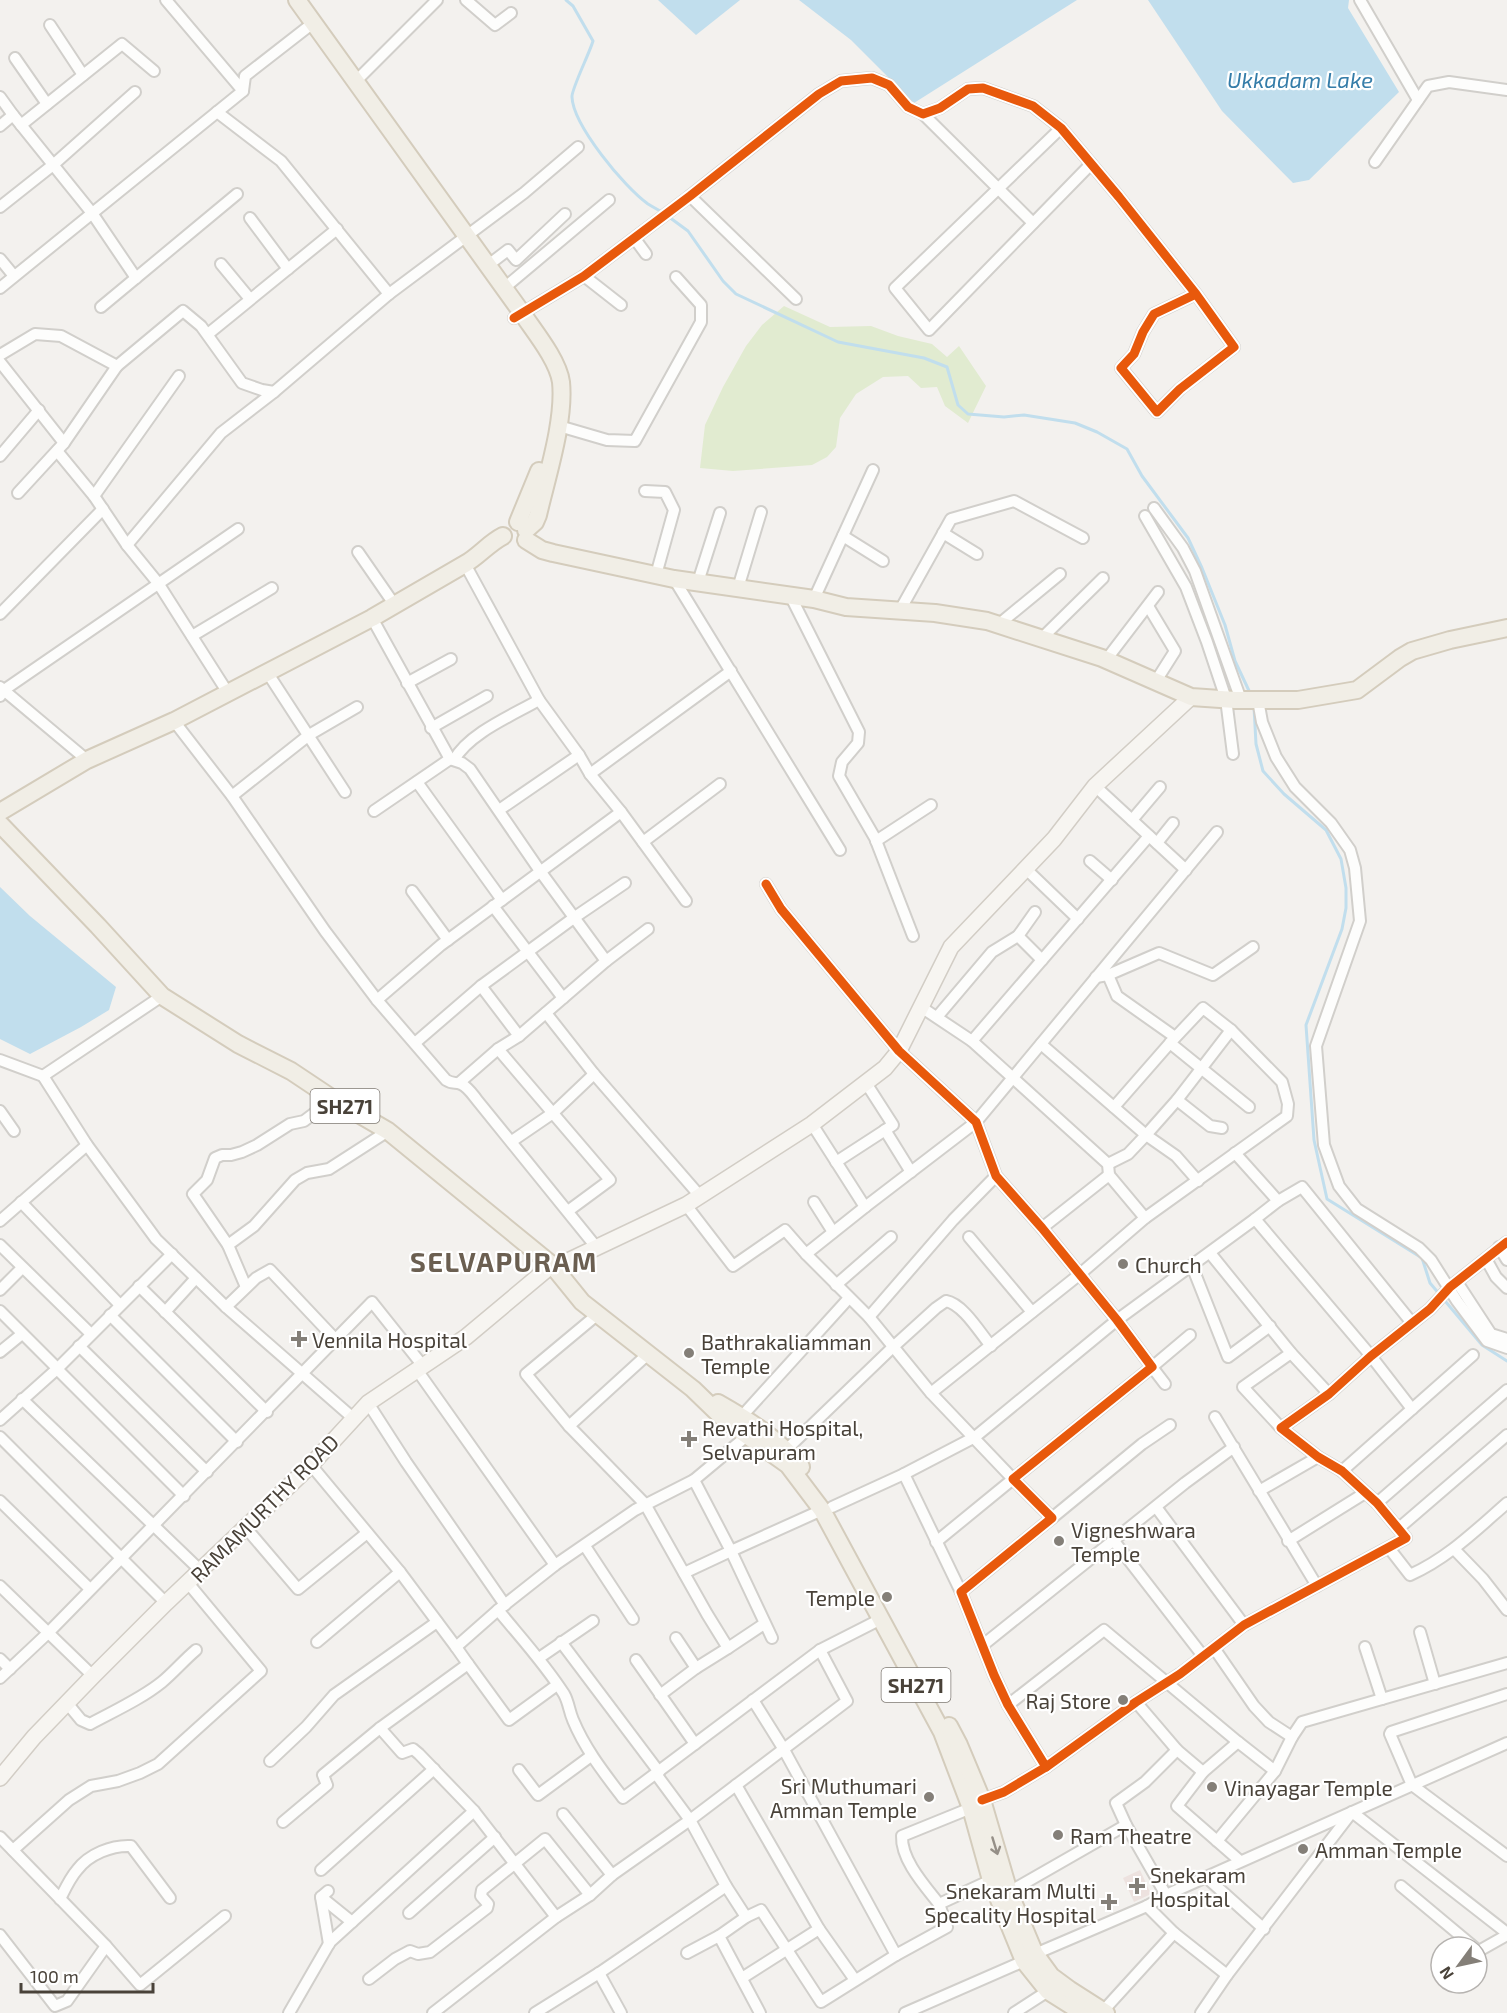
<svg xmlns="http://www.w3.org/2000/svg" width="1507" height="2013" font-family="'Exo 2',sans-serif">
<rect width="100%" height="100%" fill="#f3f1ee"/>
<!-- medical -->
<polygon fill="#ede2df" points="1140,1870 1151,1894 1134,1902 1123,1878"/>
<!-- green -->
<polygon fill="#e1ebd0" points="784,306 830,327 871,326 898,336 932,344 947,357 959,346 986,386 968,423 945,406 937,387 921,388 908,376 883,377 856,394 840,418 836,447 827,457 812,465 733,471 700,468 705,425 723,387 746,346 762,325"/>
<!-- water -->
<g fill="#c1deed">
<polygon points="658,0 740,0 696,35"/>
<polygon points="799,0 1077,0 914,103 851,40"/>
<polygon points="1148,0 1349,0 1348,8 1399,92 1309,180 1293,183 1222,111"/>
<polygon points="0,887 30,916 116,987 109,1010 81,1027 30,1054 0,1039"/>
</g>
<g fill="none" stroke-linecap="round" stroke-linejoin="round">
<!-- stream -->
<g stroke="#c1deed" stroke-width="3">
<path d="M566,0L573,6L593,41C590,52 571,90 572,97C573,125 624,187 648,204C653,207 658,210 664,213"/>
<polyline points="669,217 688,231 723,281 736,294 838,342 924,358 947,367 958,405 968,414 1004,417 1024,415 1075,423 1097,432 1127,449 1142,476 1188,538 1202,568 1225,625 1235,661 1251,695"/>
<polyline points="1254,707 1256,744 1263,771 1284,794 1326,830 1341,859 1346,888 1346,908 1342,929 1306,1025 1314,1140 1327,1199 1422,1258 1430,1283 1482,1345 1507,1361"/>
</g>
<!-- street casing -->
<g stroke="#d1cfcb" stroke-width="14">
<g id="street">
<polyline points="166,0 243,91"/>
<polyline points="466,0 495,25 511,13"/>
<polyline points="1360,0 1418,100"/>
<polyline points="50,25 83,75"/>
<polyline points="15,58 47,104"/>
<polyline points="355,82 437,0"/>
<polyline points="0,97 13,115"/>
<polyline points="217,112 281,161 389,294"/>
<polyline points="923,114 1033,223"/>
<polyline points="21,125 122,44 154,71"/>
<polyline points="0,126 13,115 92,213 136,278"/>
<polyline points="1061,128 895,288 929,330 1091,164"/>
<polyline points="1375,162 1428,86 1449,82 1507,90"/>
<polyline points="690,196 796,299"/>
<polyline points="0,207 53,165 135,92"/>
<polyline points="250,218 288,269"/>
<polyline points="635,239 646,254"/>
<polyline points="0,259 14,276"/>
<polyline points="221,264 250,299"/>
<polyline points="487,266 508,250 516,260 565,214"/>
<polyline points="584,276 621,305"/>
<polyline points="0,288 243,91 245,76 313,23"/>
<polyline points="503,289 609,200"/>
<polyline points="101,307 237,194"/>
<polyline points="514,318 584,276 690,196 819,94 841,81 872,78 889,85 908,107 923,114 940,108 968,89 983,88 1033,106 1061,128 1119,197 1196,294 1234,347 1180,389 1157,412 1121,368 1134,354 1143,332 1154,314 1196,294"/>
<polyline points="208,334 337,229"/>
<polyline points="0,355 35,334 61,336 117,366 183,311 201,326 242,383 262,390 274,392"/>
<polyline points="0,362 64,443"/>
<polyline points="559,426 607,440 635,441 701,322 701,305 676,277"/>
<polyline points="57,451 94,496 127,545 158,583 228,693"/>
<polyline points="0,456 39,410"/>
<polyline points="645,491 665,492 674,510 656,575"/>
<polyline points="18,493 64,443 117,366"/>
<polyline points="94,496 179,376"/>
<polyline points="1154,508 1183,548 1195,571 1241,700"/>
<polyline points="1145,516 1186,587 1207,642 1226,699 1233,754"/>
<polyline points="943,533 977,554"/>
<polyline points="843,536 883,561"/>
<polyline points="127,545 221,433 274,392 389,294 524,193 578,147"/>
<polyline points="358,552 394,604"/>
<polyline points="465,564 539,700 579,755 590,774 621,812 686,901"/>
<polyline points="674,579 840,850"/>
<polyline points="698,582 720,513"/>
<polyline points="738,588 761,512"/>
<polyline points="790,595 859,732 858,743 842,762 839,776 875,838 913,936"/>
<polyline points="814,599 873,470"/>
<polyline points="1148,606 1175,651 1156,681"/>
<polyline points="899,612 951,519 1014,501 1083,538"/>
<polyline points="0,614 103,509"/>
<polyline points="372,618 450,759 462,763 470,769 540,871 606,961 519,1036 498,1049 459,1083"/>
<polyline points="998,625 1060,574"/>
<polyline points="192,636 272,588"/>
<polyline points="1042,638 1103,578"/>
<polyline points="1106,660 1158,592"/>
<polyline points="267,672 345,792"/>
<polyline points="407,683 451,659"/>
<polyline points="0,687 87,760"/>
<polyline points="0,696 4,690 238,529"/>
<polyline points="1258,700 1262,722 1276,757 1295,787 1331,823 1350,850 1355,868 1360,921 1316,1046 1324,1145 1339,1186 1357,1209 1419,1248 1431,1260 1457,1301 1487,1341 1507,1348"/>
<path d="M174,721L232,796L325,931L377,1000L446,1080C452,1084 455,1082 461,1084C468,1087 473,1095 477,1100L597,1248"/>
<polyline points="431,728 487,696"/>
<path d="M454,760C469,733 513,715 539,700"/>
<polyline points="590,774 731,671"/>
<polyline points="417,782 502,900"/>
<polyline points="1095,786 1186,870"/>
<polyline points="232,796 309,735 357,707"/>
<polyline points="499,810 579,755"/>
<polyline points="374,811 450,759"/>
<polyline points="1132,820 1160,787"/>
<polyline points="876,841 931,805"/>
<polyline points="643,842 720,784"/>
<polyline points="1157,843 1173,823"/>
<polyline points="1090,861 1112,880"/>
<polyline points="1026,869 1078,919"/>
<polyline points="766,884 781,909 899,1051 976,1122 996,1176 1042,1228 1117,1320 1152,1367 1013,1479 1052,1518 961,1592 994,1675 1008,1705 1046,1767 1004,1792 982,1800"/>
<polyline points="412,891 448,940"/>
<polyline points="493,906 563,998"/>
<polyline points="1018,936 1042,960"/>
<polyline points="606,961 648,929"/>
<polyline points="1108,975 1117,996 1175,1037"/>
<polyline points="1096,977 1108,975 1159,953 1213,975 1253,947"/>
<polyline points="481,986 519,1036"/>
<polyline points="162,996 43,1076 87,1145 156,1239 226,1307 353,1418"/>
<polyline points="377,1000 441,945 621,812"/>
<polyline points="921,1007 972,1041 1108,1164 1109,1175"/>
<polyline points="546,1013 594,1074 700,1196"/>
<polyline points="937,1017 992,952 1018,936 1035,912"/>
<polyline points="972,1041 1149,836"/>
<polyline points="415,1043 481,986 575,917 625,883"/>
<polyline points="1170,1043 1249,1107"/>
<polyline points="1041,1044 1146,1135 1176,1156 1198,1181"/>
<polyline points="498,1049 610,1180 568,1211"/>
<polyline points="0,1060 43,1076"/>
<polyline points="1177,1100 1210,1126 1222,1128"/>
<polyline points="0,1111 14,1131"/>
<polyline points="812,1124 865,1207 806,1254 869,1317 931,1393 1013,1479 936,1542"/>
<polyline points="885,1130 911,1172"/>
<polyline points="512,1141 553,1113 594,1074"/>
<polyline points="1235,1153 1278,1201"/>
<polyline points="836,1162 893,1125 866,1083"/>
<polyline points="1108,1164 1128,1154 1146,1135 1177,1100 1231,1030"/>
<polyline points="21,1202 120,1305"/>
<polyline points="814,1202 833,1232"/>
<polyline points="686,1205 733,1266 785,1230 806,1254"/>
<polyline points="865,1207 976,1122 1217,832"/>
<polyline points="1255,1219 1278,1201 1302,1187 1412,1323"/>
<polyline points="0,1221 87,1145"/>
<polyline points="1042,1228 1109,1175 1145,1218"/>
<polyline points="969,1237 1032,1312"/>
<polyline points="0,1245 91,1334"/>
<polyline points="228,1245 254,1226 295,1180 307,1173 329,1169 388,1131"/>
<polyline points="1499,1247 1507,1260"/>
<polyline points="1210,1253 1291,1353 1329,1394"/>
<polyline points="1486,1259 1496,1277 1507,1288"/>
<polyline points="1192,1266 1228,1357 1270,1326"/>
<polyline points="1457,1282 1491,1334 1507,1339"/>
<polyline points="836,1285 891,1237"/>
<polyline points="139,1286 267,1412"/>
<polyline points="246,1287 228,1245 193,1194 207,1180 215,1158 222,1155 231,1155 242,1152 257,1145 290,1124 304,1121 333,1099"/>
<polyline points="0,1290 22,1268"/>
<polyline points="226,1307 256,1278 270,1270 336,1340"/>
<polyline points="0,1311 57,1368"/>
<polyline points="165,1312 196,1278"/>
<polyline points="598,1314 526,1374 569,1426 645,1504 707,1614 728,1648 764,1624"/>
<polyline points="110,1315 237,1442"/>
<polyline points="869,1317 953,1220 996,1176"/>
<polyline points="79,1346 207,1472"/>
<polyline points="0,1352 22,1334"/>
<polyline points="57,1369 184,1496"/>
<polyline points="417,1370 555,1565"/>
<polyline points="1165,1384 1152,1367 1190,1335"/>
<polyline points="931,1393 1080,1274 1145,1218 1287,1116 1288,1104 1282,1082 1231,1030 1203,1008 1170,1043 1114,1107"/>
<polyline points="22,1399 201,1571"/>
<polyline points="368,1403 406,1462 505,1605"/>
<polyline points="742,1416 849,1298"/>
<polyline points="1215,1417 1317,1586"/>
<polyline points="0,1420 57,1369 172,1254"/>
<polyline points="569,1426 648,1354"/>
<polyline points="1281,1428 1243,1387 1291,1353"/>
<polyline points="0,1437 166,1603"/>
<path d="M787,1449L893,1347L936,1308L946,1301C963,1304 980,1333 991,1346"/>
<path d="M311,1465L400,1572L456,1647L498,1610C521,1638 545,1664 564,1694C569,1703 569,1711 573,1720C585,1749 604,1773 623,1798L820,1650L881,1619"/>
<polyline points="1342,1471 1473,1355"/>
<polyline points="904,1474 975,1437 1117,1320 1255,1219 1371,1356 1412,1409"/>
<polyline points="694,1480 748,1435"/>
<polyline points="1259,1491 1318,1457"/>
<polyline points="0,1501 90,1589"/>
<polyline points="1377,1503 1507,1390"/>
<polyline points="832,1507 904,1474 961,1592"/>
<polyline points="1156,1507 1244,1625"/>
<polyline points="1052,1518 1142,1444 1170,1425"/>
<polyline points="246,1528 298,1589 367,1533"/>
<polyline points="1399,1528 1507,1435"/>
<polyline points="1114,1541 1203,1656"/>
<polyline points="1288,1541 1365,1493"/>
<polyline points="585,1546 633,1619"/>
<path d="M1389,1548L1410,1575C1448,1558 1476,1530 1507,1503"/>
<polyline points="1454,1549 1483,1579 1507,1610"/>
<polyline points="684,1573 731,1551 772,1638"/>
<polyline points="0,1586 93,1676"/>
<polyline points="498,1610 555,1565 635,1510 694,1480 731,1551 822,1510"/>
<polyline points="1420,1632 1435,1684"/>
<polyline points="317,1642 400,1572"/>
<polyline points="561,1642 659,1772"/>
<polyline points="983,1645 1185,1483 1234,1447"/>
<polyline points="1365,1647 1382,1699"/>
<polyline points="1214,1648 1254,1706 1269,1722 1292,1737 1302,1722 1507,1663"/>
<polyline points="539,1658 593,1621"/>
<polyline points="0,1659 10,1669"/>
<polyline points="636,1660 695,1744"/>
<polyline points="468,1664 509,1720 557,1685"/>
<polyline points="696,1668 728,1648"/>
<polyline points="0,1678 48,1633 372,1302 423,1366"/>
<polyline points="1507,1694 1391,1732 1390,1734 1412,1785 1507,1856"/>
<polyline points="660,1695 696,1668 676,1638"/>
<polyline points="753,1700 783,1748 896,1955 947,1927 939,1904 991,1880"/>
<polyline points="1136,1702 1177,1750 1203,1772 1177,1806 1240,1861"/>
<path d="M67,1703L81,1720L90,1724C114,1711 141,1699 162,1682C174,1672 184,1660 196,1650"/>
<polyline points="1008,1705 1104,1630 1238,1742 1275,1771 1217,1841"/>
<polyline points="380,1728 402,1753 413,1749 419,1754 474,1811 556,1917"/>
<polyline points="270,1761 306,1727 334,1695 437,1622"/>
<polyline points="1046,1767 1136,1702 1180,1674 1244,1625 1406,1538 1377,1503 1342,1471 1318,1457 1281,1428 1329,1394 1371,1356 1430,1309 1450,1287 1507,1242"/>
<polyline points="519,1770 538,1795 591,1756"/>
<polyline points="1275,1771 1292,1737"/>
<polyline points="1203,1772 1238,1742"/>
<polyline points="656,1774 690,1820 726,1886 746,1917 719,1936 760,2013"/>
<polyline points="736,1785 819,1929 742,1978"/>
<polyline points="563,1814 612,1875"/>
<polyline points="283,1822 327,1785 323,1775 380,1728 468,1664 456,1647"/>
<polyline points="0,1837 106,1946 140,1985 225,1916"/>
<polyline points="13,1850 69,1800 91,1786 118,1781 140,1773 158,1764 261,1671 188,1583"/>
<polyline points="321,1870 434,1769"/>
<polyline points="1206,1877 1264,1929"/>
<polyline points="1401,1886 1474,1947"/>
<polyline points="328,1891 321,1897 329,1944"/>
<polyline points="1009,1892 1126,1825"/>
<polyline points="1166,1895 1126,1825 1116,1803 1145,1782 1177,1750"/>
<polyline points="321,1897 352,1922"/>
<path d="M60,1899C65,1889 70,1878 77,1870C89,1854 112,1845 131,1846L170,1898"/>
<path d="M939,1904C925,1886 901,1860 902,1836L971,1808"/>
<polyline points="1147,1906 1174,1933 1227,1975"/>
<polyline points="409,1913 495,1837"/>
<polyline points="746,1917 761,1910 821,2002 896,1955"/>
<polyline points="819,1929 855,1980"/>
<polyline points="0,1935 55,2006 67,2001 106,1946"/>
<polyline points="1477,1952 1507,1935"/>
<polyline points="687,1953 719,1936"/>
<polyline points="1035,1954 1147,1906 1166,1895 1507,1743"/>
<polyline points="599,1973 621,2013"/>
<polyline points="369,1979 395,1959 410,1951 418,1954 430,1952 487,1908 488,1904 481,1896 482,1890 545,1839 590,1895"/>
<polyline points="1103,2011 1174,1933"/>
<polyline points="289,2013 330,1942 474,1811"/>
<polyline points="433,2013 556,1917 590,1895 612,1875 690,1820 847,1701 820,1650"/>
<polyline points="535,2013 599,1973 726,1886"/>
<polyline points="905,2013 1024,1961"/>
<polyline points="1014,2013 1048,1991"/>
<polyline points="1201,2013 1227,1975 1352,1812 1507,1933"/>
</g>
</g>
<!-- secondary casing -->
<g stroke="#d2cdc5" stroke-width="18">
<polyline id="secondary" points="0,1778 34,1737 93,1676 166,1603 311,1465 368,1403 466,1337 552,1265 568,1261 686,1205 812,1124 885,1068 899,1051 951,947 1054,839 1095,786 1191,697"/>
</g>
<!-- primary casing -->
<g stroke="#d4ccbc" stroke-width="20">
<g id="primary">
<path d="M297,0L522,313C534,331 558,360 561,382C565,421 547,476 538,515L535,522L526,530"/>
<polyline points="518,522 539,471"/>
<polyline points="526,540 542,550 553,553 674,579 814,599 846,607 935,613 987,621 1102,658 1191,697 1235,700 1298,700 1357,690 1400,658 1412,651 1450,640 1507,628"/>
<path d="M0,812L87,760L174,721L372,618L465,564C479,556 489,543 503,536"/>
<polyline points="0,824 98,926 162,996 238,1044 291,1071 333,1099 388,1131 552,1265 582,1302 693,1389 724,1419 788,1465 822,1510 942,1732 971,1808 991,1880 1024,1961 1048,1991 1083,2013"/>
<path d="M718,1403C748,1420 779,1439 801,1467"/>
<polyline points="949,1726 959,1745 982,1800 1009,1892 1035,1954 1051,1976 1070,1990 1106,2013"/>
</g>
</g>
<!-- street -->
<use href="#street" stroke="#fdfdfc" stroke-width="10"/>
<!-- secondary -->
<use href="#secondary" stroke="#f7f5f1" stroke-width="15"/>
<!-- primary -->
<use href="#primary" stroke="#f1eee6" stroke-width="16"/>
<!-- cycleway casing -->
<g stroke="#fff" stroke-width="13">
<g id="cycleway">
<polyline points="514,318 584,276 690,196 819,94 841,81 872,78 889,85 908,107 923,114 940,108 968,89 983,88 1033,106 1061,128 1119,197 1196,294 1234,347 1180,389 1157,412 1121,368 1134,354 1143,332 1154,314 1196,294"/>
<polyline points="766,884 781,909 899,1051 976,1122 996,1176 1042,1228 1117,1320 1152,1367 1013,1479 1052,1518 961,1592 994,1675 1008,1705 1046,1767 1004,1792 982,1800"/>
<polyline points="1046,1767 1136,1702 1180,1674 1244,1625 1406,1538 1377,1503 1342,1471 1318,1457 1281,1428 1329,1394 1371,1356 1430,1309 1450,1287 1507,1242"/>
</g>
</g>
<!-- cycleway -->
<use href="#cycleway" stroke="#e8590c" stroke-width="9"/>
</g>
<!-- one-way arrows -->
<defs><path id="oneway-shaft" d="M-6 0H5M1.5-3L5.5 0L1.5 3" fill="none" stroke-width="1.6" stroke-linecap="round" stroke-linejoin="round" transform="scale(1.5)"/></defs>
<use stroke="#958f87" href="#oneway-shaft" transform="translate(995 1846) rotate(73)"/>
<!-- markers -->
<g fill="#847f78" stroke="#fff" stroke-width="2">
<circle cx="1123" cy="1264" r="6"/>
<path d="M296 1330h6v6h6v6h-6v6h-6v-6h-6v-6h6z"/>
<circle cx="689" cy="1353" r="6"/>
<path d="M686 1430h6v6h6v6h-6v6h-6v-6h-6v-6h6z"/>
<circle cx="1059" cy="1541" r="6"/>
<circle cx="887" cy="1597" r="6"/>
<circle cx="1123" cy="1700" r="6"/>
<circle cx="1212" cy="1787" r="6"/>
<circle cx="929" cy="1797" r="6"/>
<circle cx="1058" cy="1835" r="6"/>
<circle cx="1303" cy="1849" r="6"/>
<path d="M1134 1877h6v6h6v6h-6v6h-6v-6h-6v-6h6z"/>
<path d="M1106 1893h6v6h6v6h-6v6h-6v-6h-6v-6h6z"/>
</g>
<g text-anchor="middle" dominant-baseline="central" stroke-width="4.5" stroke-linejoin="round" paint-order="stroke">
<!-- shield labels -->
<g fill="#fff" stroke="#807b74" stroke-width="1.5">
<rect x="310.5" y="1089" width="69" height="34" rx="4.5"/>
<rect x="881.5" y="1668" width="69" height="34" rx="4.5"/>
</g>
<g font-size="20" font-weight="bold" fill="#494239">
<text x="345" y="1106">SH271</text>
<text x="916" y="1685">SH271</text>
</g>
<!-- poi labels -->
<g font-size="21" fill="#494239" stroke="#fff" text-anchor="start">
<text x="1135" y="1264">Church</text>
<text x="312" y="1339">Vennila Hospital</text>
<text x="701" y="1341">Bathrakaliamman<tspan x="701" dy="24">Temple</tspan></text>
<text x="702" y="1427">Revathi Hospital,<tspan x="702" dy="24">Selvapuram</tspan></text>
<text x="1071" y="1529">Vigneshwara<tspan x="1071" dy="24">Temple</tspan></text>
<text x="875" y="1597" text-anchor="end">Temple</text>
<text x="1111" y="1700" text-anchor="end">Raj Store</text>
<text x="917" y="1785" text-anchor="end">Sri Muthumari<tspan x="917" dy="24">Amman Temple</tspan></text>
<text x="1224" y="1787">Vinayagar Temple</text>
<text x="1070" y="1835">Ram Theatre</text>
<text x="1315" y="1849">Amman Temple</text>
<text x="1150" y="1874">Snekaram<tspan x="1150" dy="24">Hospital</tspan></text>
<text x="1096" y="1890" text-anchor="end">Snekaram Multi<tspan x="1096" dy="24">Specality Hospital</tspan></text>
</g>
<!-- street labels -->
<g font-size="21" fill="#494239" stroke="#fff">
<text transform="translate(264 1508) rotate(-45)">RAMAMURTHY ROAD</text>
</g>
<!-- water labels -->
<g font-size="22" font-style="italic" fill="#357da9" stroke="#fff">
<text x="1300" y="79">Ukkadam Lake</text>
</g>
<!-- district labels -->
<g font-size="27" font-weight="bold" letter-spacing="1.5" fill="#6b5f51" stroke="#fff">
<text x="504" y="1261">SELVAPURAM</text>
</g>
</g>
<!-- north arrow -->
<g transform="translate(1459 1965) rotate(237)"><circle r="28" fill="#ffffff" stroke="#b6b3b0" stroke-width="1.5"/>
<path d="M0-4.5L10 22L0 15L-10 22Z" fill="#847f78"/>
<text y="-9" font-size="16" font-weight="bold" text-anchor="middle" fill="#494239">N</text>
</g>
<!-- scale -->
<path d="M21 1983v9h132v-9" fill="none" stroke="#494239" stroke-width="3"/>
<text x="30" y="1983" font-size="18" fill="#494239" stroke="#ffffff" stroke-width="4.5" paint-order="stroke">100 m</text>
</svg>
